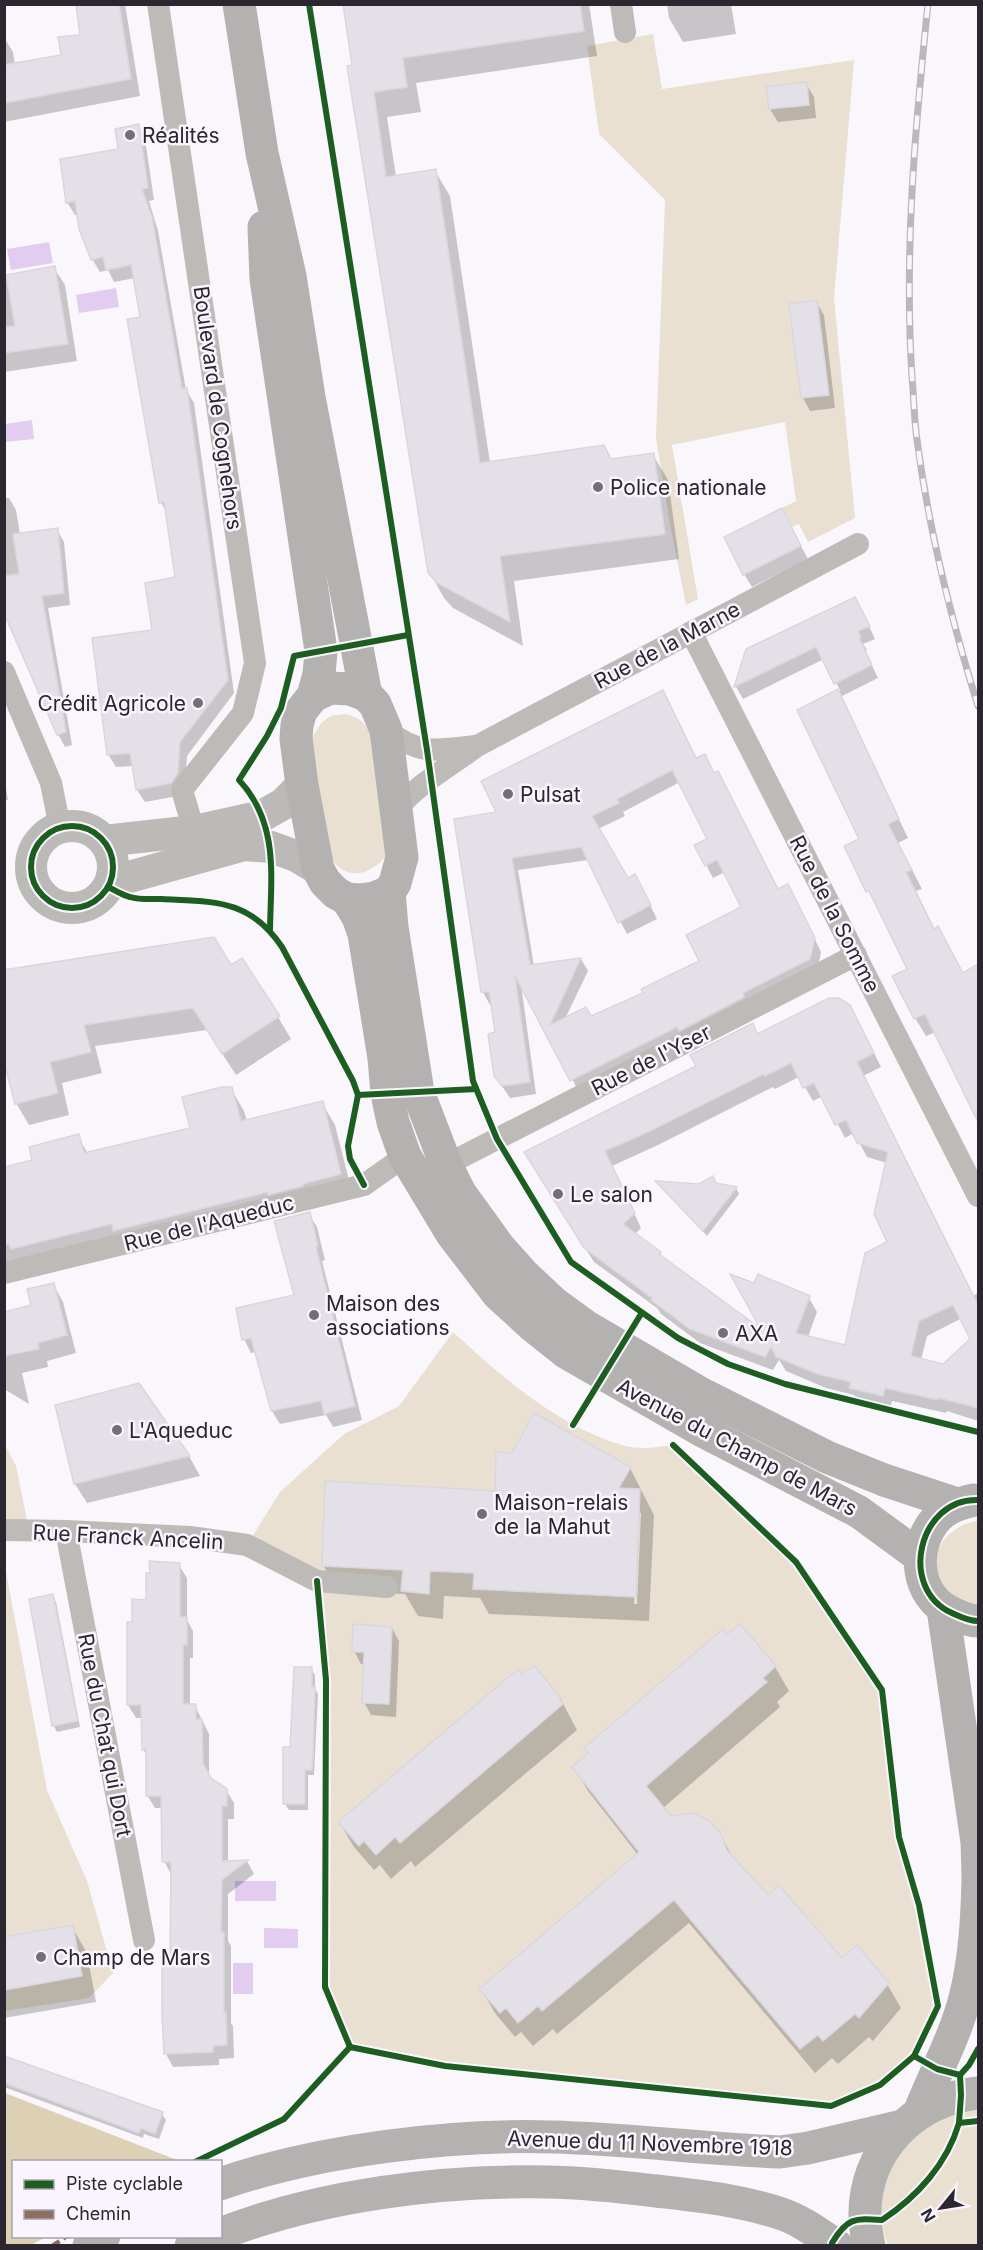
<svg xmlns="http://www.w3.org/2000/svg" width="983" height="2250" font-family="Inter,sans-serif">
<rect width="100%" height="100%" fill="#faf7fc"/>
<!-- green -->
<g fill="#e9e0d1">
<polygon points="653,34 662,89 854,60 834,298 855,518 808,542 799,524 792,527 782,508 796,501 785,422 672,445 698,599 686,605 669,519 656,438 665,200 599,134 587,46"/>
<path d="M345,714C360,717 365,723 372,736L386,856C367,878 344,881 328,854L311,739L322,722L331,716Z"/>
<path d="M453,1332C502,1377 561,1429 626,1446C642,1450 657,1447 673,1445L796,1562L882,1690L899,1837L919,1905L941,2004L914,2056L880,2085L831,2106L445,2066L350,2047L325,1987L326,1680L317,1581L247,1545L280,1492L344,1434L399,1406Z"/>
<polygon points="4,1443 16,1466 29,1530 5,1530"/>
<path d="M975,1521H978V1606C971,1606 967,1604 961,1601C957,1599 952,1597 949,1594C946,1592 944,1586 942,1583C926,1553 946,1528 975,1521Z"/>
<polygon points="4,1561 47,1790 87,1881 113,1973 89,1998 5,2011"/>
<path d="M978,2107V2245H888C870,2201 891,2149 930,2123C942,2114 964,2111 978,2107Z"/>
</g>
<!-- forest -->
<polygon fill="#ddd0b4" points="5,2093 177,2160 14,2162 14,2236 46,2237 31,2245 5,2245"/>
<!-- water -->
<g fill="#e2ccf0">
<polygon points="49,242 53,263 11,270 7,249"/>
<polygon points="116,288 119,307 79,313 76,295"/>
<polygon points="32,420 34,439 5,442 5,424"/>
<rect x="235" y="1881" width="41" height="20"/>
<polygon points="264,1928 298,1929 298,1948 264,1948"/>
<rect x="233" y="1963" width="20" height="31"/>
</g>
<!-- shadow -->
<g fill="#0003" fill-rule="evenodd">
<polygon points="78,4 125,4 140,96 4,122 4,37 13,52 15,65 63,56 82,36"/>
<polygon points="344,4 589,4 597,56 416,83 421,112 387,117 396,177 435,171 450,196 490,463 611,460 653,455 668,480 679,559 514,581 523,646 453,608 444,598 430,573"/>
<polygon points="667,4 731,4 736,34 683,42 669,18"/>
<polygon points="806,84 814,97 816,118 778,122 770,109"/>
<polygon points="138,126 145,139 154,200 149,201 158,231 186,390 194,403 234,693 187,756 185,787 178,796 145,802 137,790 133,766 116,767 108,754 177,578 167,514 161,502 142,318 135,278 114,282 108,270 100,272 92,259 78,215 75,215 67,202 120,151"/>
<polygon points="54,268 65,285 77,361 4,372 4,277"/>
<polygon points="816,302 824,315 835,408 810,411 803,398"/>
<polygon points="4,498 9,498 16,510 20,534 57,530 64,542 70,605 48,608 72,745 65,747 58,734 4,586"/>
<polygon points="789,524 808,559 752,587 744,574"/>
<polygon points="862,611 875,639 863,644 867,650 865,651 878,678 840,697 908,838 898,843 922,889 916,891 935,930 963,974 978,966 978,1118 936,1032 926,1036 915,1018 909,970 846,847 860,840 799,711 840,690 824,659 743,699 735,685"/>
<path d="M696,760L778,891L795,898L821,952L817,972L579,1092L521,984L536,1094L510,1098L498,1080L497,1033L493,1004L490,1005L483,992L498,813ZM680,782L709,840L696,846L713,878L725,872L743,907L701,961L645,993L591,1018L565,1019L588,971L581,959L534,966L518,870L588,860L627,934L657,919L642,889L627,880L598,829L625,816L623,812Z"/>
<polygon points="4,777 8,800 4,801"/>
<polygon points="4,965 8,971 230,967 278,1017 291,1039 236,1075 207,1030 95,1046 102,1073 62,1083 69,1115 29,1125 16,1103 4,1056"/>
<path d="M858,1021L881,1067L863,1076L973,1296L978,1293V1421L947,1411L946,1413L892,1401L890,1409L858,1402L854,1395L826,1388L786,1371L779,1360L773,1370L700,1343L661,1314L657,1308L594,1262L534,1167L698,1067L752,1025L758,1035ZM799,1077L813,1101L823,1096L845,1138L854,1133L867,1157L887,1163L889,1242L846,1346L808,1337L817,1312L809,1298L755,1285L764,1333L663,1258L660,1253L635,1234L641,1228L612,1166L658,1145L773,1087L775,1089ZM962,1318L972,1339L944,1365L921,1360L927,1336Z"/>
<polygon points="231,1089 244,1111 247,1121 322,1103 335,1125 353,1196 4,1270 4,1169 34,1161 78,1136 88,1154 192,1129"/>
<polygon points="658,1182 699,1186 716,1184 736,1188 739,1194 707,1236"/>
<polygon points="309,1214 317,1227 325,1260 322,1261 362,1420 333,1427 326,1415 280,1424 272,1411 256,1352 251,1353 244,1339 296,1296"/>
<polygon points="53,1284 63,1302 76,1353 47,1361 48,1367 22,1373 29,1404 4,1389 4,1313 33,1306"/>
<polygon points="138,1385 189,1456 200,1476 87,1503 75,1484"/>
<path d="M512,1455L630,1468L654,1515L649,1621L489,1614L480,1598L444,1596L443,1619L418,1616L405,1594L338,1591L323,1565L496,1493ZM638,1513H641L637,1604H634Z"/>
<polygon points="179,1565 187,1578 187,1620 193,1631 193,1658 190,1658 190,1706 195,1706 209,1734 209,1778 226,1790 234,1803 234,1819 228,1819 228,1862 247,1861 254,1874 228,1894 228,1941 231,1946 231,2023 233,2026 234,2058 219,2059 219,2065 173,2067 166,2054 172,1963 171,1874 164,1861 162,1808 155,1808 147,1795 147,1756 143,1749 143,1718 136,1718 128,1705 128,1624 133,1624 148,1602"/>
<polygon points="52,1596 56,1602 80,1727 57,1732 54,1726 30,1600"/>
<polygon points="740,1626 775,1667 789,1691 777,1702 780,1707 663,1808 671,1817 719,1833 734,1859 767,1897 842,1960 887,1984 901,2008 873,2041 869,2037 838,2064 832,2058 815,2073 689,1923 557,2034 553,2029 533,2046 521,2032 515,2037 495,2013 481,1989 638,1855 588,1791 574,1767"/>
<polygon points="392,1628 399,1641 396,1717 371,1715 364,1702 365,1664 361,1664 354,1651"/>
<polygon points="311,1669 315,1675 315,1689 318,1694 314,1775 308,1775 308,1810 289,1810 285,1804 291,1748"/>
<polygon points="521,1677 560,1698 577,1730 415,1867 411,1861 391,1879 380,1865 374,1870 354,1847 339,1822"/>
<polygon points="72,1927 87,1953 96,2002 4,2018 4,1938"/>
<polygon points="4,2056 162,2114 166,2120 159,2139 144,2134 143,2138 4,2087"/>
</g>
<!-- building -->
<g fill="#e4e0e7" stroke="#dbd6de" stroke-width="1.5" fill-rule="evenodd">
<polygon points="76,4 119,4 131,79 4,103 4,65 61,55 58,37 80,35"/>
<polygon points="343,4 580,4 584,31 403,58 407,87 374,92 386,177 436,169 480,463 604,445 611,459 654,453 665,534 500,556 510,622 437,583 428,573 347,66 352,65"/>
<polygon points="807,82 809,105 769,109 766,87"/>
<polygon points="139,124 148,188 142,189 152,217 182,389 187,388 228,680 180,742 178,773 171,783 136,790 130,753 107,755 92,638 152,630 145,583 175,577 164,502 159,503 127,319 140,317 131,265 106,270 103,257 91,260 79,229 75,201 66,203 60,159 118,149 115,129"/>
<polygon points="55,266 68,344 4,353 4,327 15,326 6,275"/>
<polygon points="817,300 829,395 801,398 789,304"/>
<polygon points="782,508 801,546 743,575 724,537"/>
<polygon points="58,528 64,593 42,596 66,732 57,735 4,613 4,576 19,574 13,534"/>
<polygon points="855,597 870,626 858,631 861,637 859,638 872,665 834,684 816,647 734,687 746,649"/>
<polygon points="838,689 899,819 888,824 912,870 906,872 934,929 938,926 963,973 978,964 978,1122 925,1014 914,1019 892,976 907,969 869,891 866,892 844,846 859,839 797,710"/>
<path d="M663,690L696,758L705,754L714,773L718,771L778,889L788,884L815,938L810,959L743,993L744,997L679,1031L677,1027L570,1081L515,976L530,1082L502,1086L494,1076L488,1034L495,1032L489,992H481L454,819L496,812L481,781ZM672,770L707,839L694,845L705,866L717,860L741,907L686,935L699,961L641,989L643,993L591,1016L586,1007L550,1025L581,958L530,965L512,858L581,847L618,923L651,905L635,874L628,878L592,816L619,803L617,799Z"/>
<polygon points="214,937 231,965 242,958 280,1016 222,1054 193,1008 84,1025 91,1052 50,1062 58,1093 15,1104 4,1062 4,970"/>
<path d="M829,998H839L850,1005L874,1053L857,1062L978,1305V1408L939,1398L938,1400L885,1388L883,1396L849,1388L851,1382L817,1374L776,1357L771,1347L765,1357L690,1329L651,1300L652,1298L584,1248L524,1152L696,1066L690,1055L753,1023L757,1034ZM791,1063L803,1088L814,1083L835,1125L846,1120L857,1143L888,1152L874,1214L887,1242L865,1253L845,1345L796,1333L810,1296L758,1274L754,1283L730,1274L760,1328L659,1254L661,1252L623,1224L635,1213L605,1151L650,1131L764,1074L765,1076ZM953,1305L970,1339L943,1364L911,1356L919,1321Z"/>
<polygon points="222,1087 232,1087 241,1121 323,1101 341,1174 303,1184 303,1186 268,1195 268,1192 113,1231 112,1224 11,1249 9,1244 4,1245 4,1167 32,1160 29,1147 79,1134 84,1153 190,1128 182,1097"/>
<polygon points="713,1176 716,1183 737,1187 703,1231 655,1181 699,1184"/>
<polygon points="310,1212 318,1246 316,1247 355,1406 324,1414 321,1401 271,1411 251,1338 242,1340 236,1308 294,1295 274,1221"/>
<polygon points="54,1283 67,1335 38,1343 39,1349 4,1356 4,1312 31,1305 27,1289"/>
<polygon points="139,1383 190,1456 74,1484 55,1405"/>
<polygon points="534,1413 631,1467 619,1488 640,1489 636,1597 473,1589 474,1573 430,1571 429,1594 401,1591 403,1570 322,1566 325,1481 495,1491 496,1452 512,1453"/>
<polygon points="149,1561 180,1563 180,1617 187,1617 187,1645 183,1645 183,1704 196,1704 196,1719 202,1719 203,1763 211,1778 227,1789 227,1806 222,1806 222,1861 248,1860 222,1880 221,1932 224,1932 224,2013 226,2012 227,2045 213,2046 213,2052 164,2054 162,2014 162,1961 170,1961 171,1862 162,1862 161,1796 146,1796 146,1749 142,1750 141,1705 127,1705 127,1622 132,1622 132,1599 146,1600 146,1573 150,1573"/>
<polygon points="53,1594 78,1721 52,1726 29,1599"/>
<polygon points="353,1624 392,1627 389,1704 362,1703 364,1652 352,1652"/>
<polygon points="740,1624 776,1666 763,1678 767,1682 646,1786 671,1816 693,1813 708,1820 720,1832 727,1850 768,1895 779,1885 842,1958 857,1945 889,1983 859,2018 855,2014 823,2041 818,2035 800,2049 674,1900 542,2011 538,2006 518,2023 506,2008 500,2013 479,1989 639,1852 572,1767 588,1753 584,1748 723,1629 727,1634"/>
<polygon points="534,1665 561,1698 559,1699 563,1704 400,1843 395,1837 376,1855 364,1841 359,1846 338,1822 518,1669 522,1675"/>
<polygon points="294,1667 312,1667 312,1687 315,1687 313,1756 312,1770 305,1770 305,1804 283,1804 283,1747 290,1747"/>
<polygon points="73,1925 82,1976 4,1990 4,1937"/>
<polygon points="4,2056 163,2112 155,2134 141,2128 139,2133 4,2083"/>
</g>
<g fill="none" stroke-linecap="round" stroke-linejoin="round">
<!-- street -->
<g stroke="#bcbbb8" stroke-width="22">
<polyline points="158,4 255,663 243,713 182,790 194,831"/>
<polyline points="621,4 625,32"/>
<polyline points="691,632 978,1196"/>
<polyline points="4,672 51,783 60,828"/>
<path d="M386,730C420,755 435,751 475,746"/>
<path d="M397,809C419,783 449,767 477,746L858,544"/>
<polyline points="446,1165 856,955"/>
<polyline points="4,1273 364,1185 405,1156"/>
<polyline points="4,1530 66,1531 190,1537 247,1545 317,1581 387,1587"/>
<polyline points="66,1531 144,1940"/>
</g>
<!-- secondary -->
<g stroke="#bcbab7" stroke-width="32">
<circle cx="72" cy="867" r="41"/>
<polyline points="104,841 194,831 262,816 283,804 302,785"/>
<polyline points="111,882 244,845 271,847 296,856 318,869"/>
</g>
<!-- primary -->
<g stroke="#b4b2b0" stroke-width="33">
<polyline points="239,4 262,153 290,276 309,397 366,695"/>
<polyline points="264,227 266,279 321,651 319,674 313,696"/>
<polygon points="330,688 350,689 366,695 375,704 386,730 402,857 395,883 389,892 374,898 359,900 347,899 336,893 325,882 318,869 302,785 296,739 297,725 301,711 313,696"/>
<polyline points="389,892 392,927 418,1092 446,1165 460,1193 499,1247 523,1274 554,1303 587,1327 700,1393 827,1457 884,1480 957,1504"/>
<polyline points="347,899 358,917 364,934 384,1058 387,1094 393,1122 405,1156 452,1234 498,1294 533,1326 567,1353 699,1429 859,1512 919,1556"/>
<path d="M974,1500C960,1503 946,1508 937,1518C911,1547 915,1596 952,1613C961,1617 968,1621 978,1621"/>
<polyline points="943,1609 977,1842 978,1876"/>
<path d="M919,2113C934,2075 955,2037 965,1998C975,1959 977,1919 978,1879"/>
<path d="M220,2184C318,2150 450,2134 553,2137C629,2139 704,2149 780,2152L808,2148L902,2126"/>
<path d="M220,2234C320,2195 441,2180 547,2182C584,2182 620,2187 656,2191C699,2196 741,2200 782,2214C802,2221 819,2234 837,2246"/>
<polyline points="89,2246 104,2236"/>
<polyline points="191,2246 213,2236"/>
<path d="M869,2246C867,2236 865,2227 865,2218C863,2151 914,2099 978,2093"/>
</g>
<!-- rail casing -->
<g stroke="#bab8b9" stroke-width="7">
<path id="rail" d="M928,4C915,128 904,252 912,377C914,398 914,419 917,440C929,531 951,619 978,706"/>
</g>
<!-- rail -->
<use href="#rail" stroke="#faf4ff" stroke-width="4.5" stroke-dasharray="14" stroke-linecap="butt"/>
<!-- quiet -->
<polyline stroke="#8d6e63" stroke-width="4.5" stroke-dasharray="9 4.5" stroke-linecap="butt" points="52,2246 67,2236"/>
<!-- cycleway casing -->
<g stroke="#faf4ff" stroke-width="10">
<g id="cycleway">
<polyline points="309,4 427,750 473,1081 497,1139 571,1262 678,1338 728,1364 785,1384 978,1432"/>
<circle cx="72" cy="867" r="41"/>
<path d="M108,887C115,890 122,895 130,897C139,900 152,899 162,899C215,902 250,899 282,947L353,1081L358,1095L348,1146L350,1159L364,1185"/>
<path d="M270,929C271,875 279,823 239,780L267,736L281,708L294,656L408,635"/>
<polyline points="358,1095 476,1089"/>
<polyline points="573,1425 641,1314"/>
<polyline points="673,1445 796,1562 882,1690 899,1837 919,1905 938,2006 914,2056"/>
<path d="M978,1500C919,1498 897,1588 952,1613C961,1617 968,1621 978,1621"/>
<polyline points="317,1581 326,1680 325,1987 350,2047"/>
<polyline points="978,2049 969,2065 960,2075 961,2095 959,2123 978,2121"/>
<polyline points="195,2162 284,2119 350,2047 445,2066 831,2106 880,2085 914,2056 937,2069 960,2075"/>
<path d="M832,2243C847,2218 854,2218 882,2220C917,2197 947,2164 959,2123"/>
</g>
</g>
<!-- cycleway -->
<use href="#cycleway" stroke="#1b5e20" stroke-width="6"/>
</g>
<!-- markers -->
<g fill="#746f77" stroke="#faf4ff" stroke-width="2">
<circle cx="130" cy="135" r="6"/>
<circle cx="598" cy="487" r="6"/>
<circle cx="198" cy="703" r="6"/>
<circle cx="508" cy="794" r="6"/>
<circle cx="558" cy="1194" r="6"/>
<circle cx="314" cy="1315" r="6"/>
<circle cx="723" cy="1333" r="6"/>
<circle cx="117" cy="1430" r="6"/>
<circle cx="482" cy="1514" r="6"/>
<circle cx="41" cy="1957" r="6"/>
</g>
<g text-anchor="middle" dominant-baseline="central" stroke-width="5" stroke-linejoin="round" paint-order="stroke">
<!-- poi labels -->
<g font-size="21" fill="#2c2630" stroke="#faf4ff" text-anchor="start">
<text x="142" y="135">Réalités</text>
<text x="610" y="487">Police nationale</text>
<text x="186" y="703" text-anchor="end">Crédit Agricole</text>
<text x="520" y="794">Pulsat</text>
<text x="570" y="1194">Le salon</text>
<text x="326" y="1303">Maison des<tspan x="326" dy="24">associations</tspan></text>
<text x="735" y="1333">AXA</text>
<text x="129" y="1430">L'Aqueduc</text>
<text x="494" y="1502">Maison-relais<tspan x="494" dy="24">de la Mahut</tspan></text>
<text x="53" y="1957">Champ de Mars</text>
</g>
<!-- street labels -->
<g font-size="21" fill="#2c2630" stroke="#faf4ff">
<text transform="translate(218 408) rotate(82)">Boulevard de Cognehors</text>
<text transform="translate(667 645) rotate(-28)">Rue de la Marne</text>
<text transform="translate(835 914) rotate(63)">Rue de la Somme</text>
<text transform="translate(651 1060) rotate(-27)">Rue de l'Yser</text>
<text transform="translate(209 1223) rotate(-14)">Rue de l'Aqueduc</text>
<text transform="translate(737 1447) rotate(28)">Avenue du Champ de Mars</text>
<text transform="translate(128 1537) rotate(3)">Rue Franck Ancelin</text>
<text transform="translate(105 1735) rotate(79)">Rue du Chat qui Dort</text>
<text transform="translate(650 2143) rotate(2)">Avenue du 11 Novembre 1918</text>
</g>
</g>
<!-- border -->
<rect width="983" height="2250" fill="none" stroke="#2c2630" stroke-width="12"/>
<!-- legend -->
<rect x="12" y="2160" width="210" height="78" fill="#faf4ff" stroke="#a8a2ac" stroke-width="1.5"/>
<rect x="24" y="2180" width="30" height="9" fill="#1b5e20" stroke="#a8a2ac" stroke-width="1.5"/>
<text x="66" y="2190" font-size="18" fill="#2c2630">Piste cyclable</text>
<rect x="24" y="2210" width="30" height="9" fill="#8d6e63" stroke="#a8a2ac" stroke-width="1.5"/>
<text x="66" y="2220" font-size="18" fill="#2c2630">Chemin</text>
<!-- north arrow -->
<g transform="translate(941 2208) rotate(240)" stroke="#faf4ff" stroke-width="4.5" paint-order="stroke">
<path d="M0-4.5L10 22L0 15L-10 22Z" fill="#2c2630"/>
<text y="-9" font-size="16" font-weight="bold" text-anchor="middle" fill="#2c2630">N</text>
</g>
</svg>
